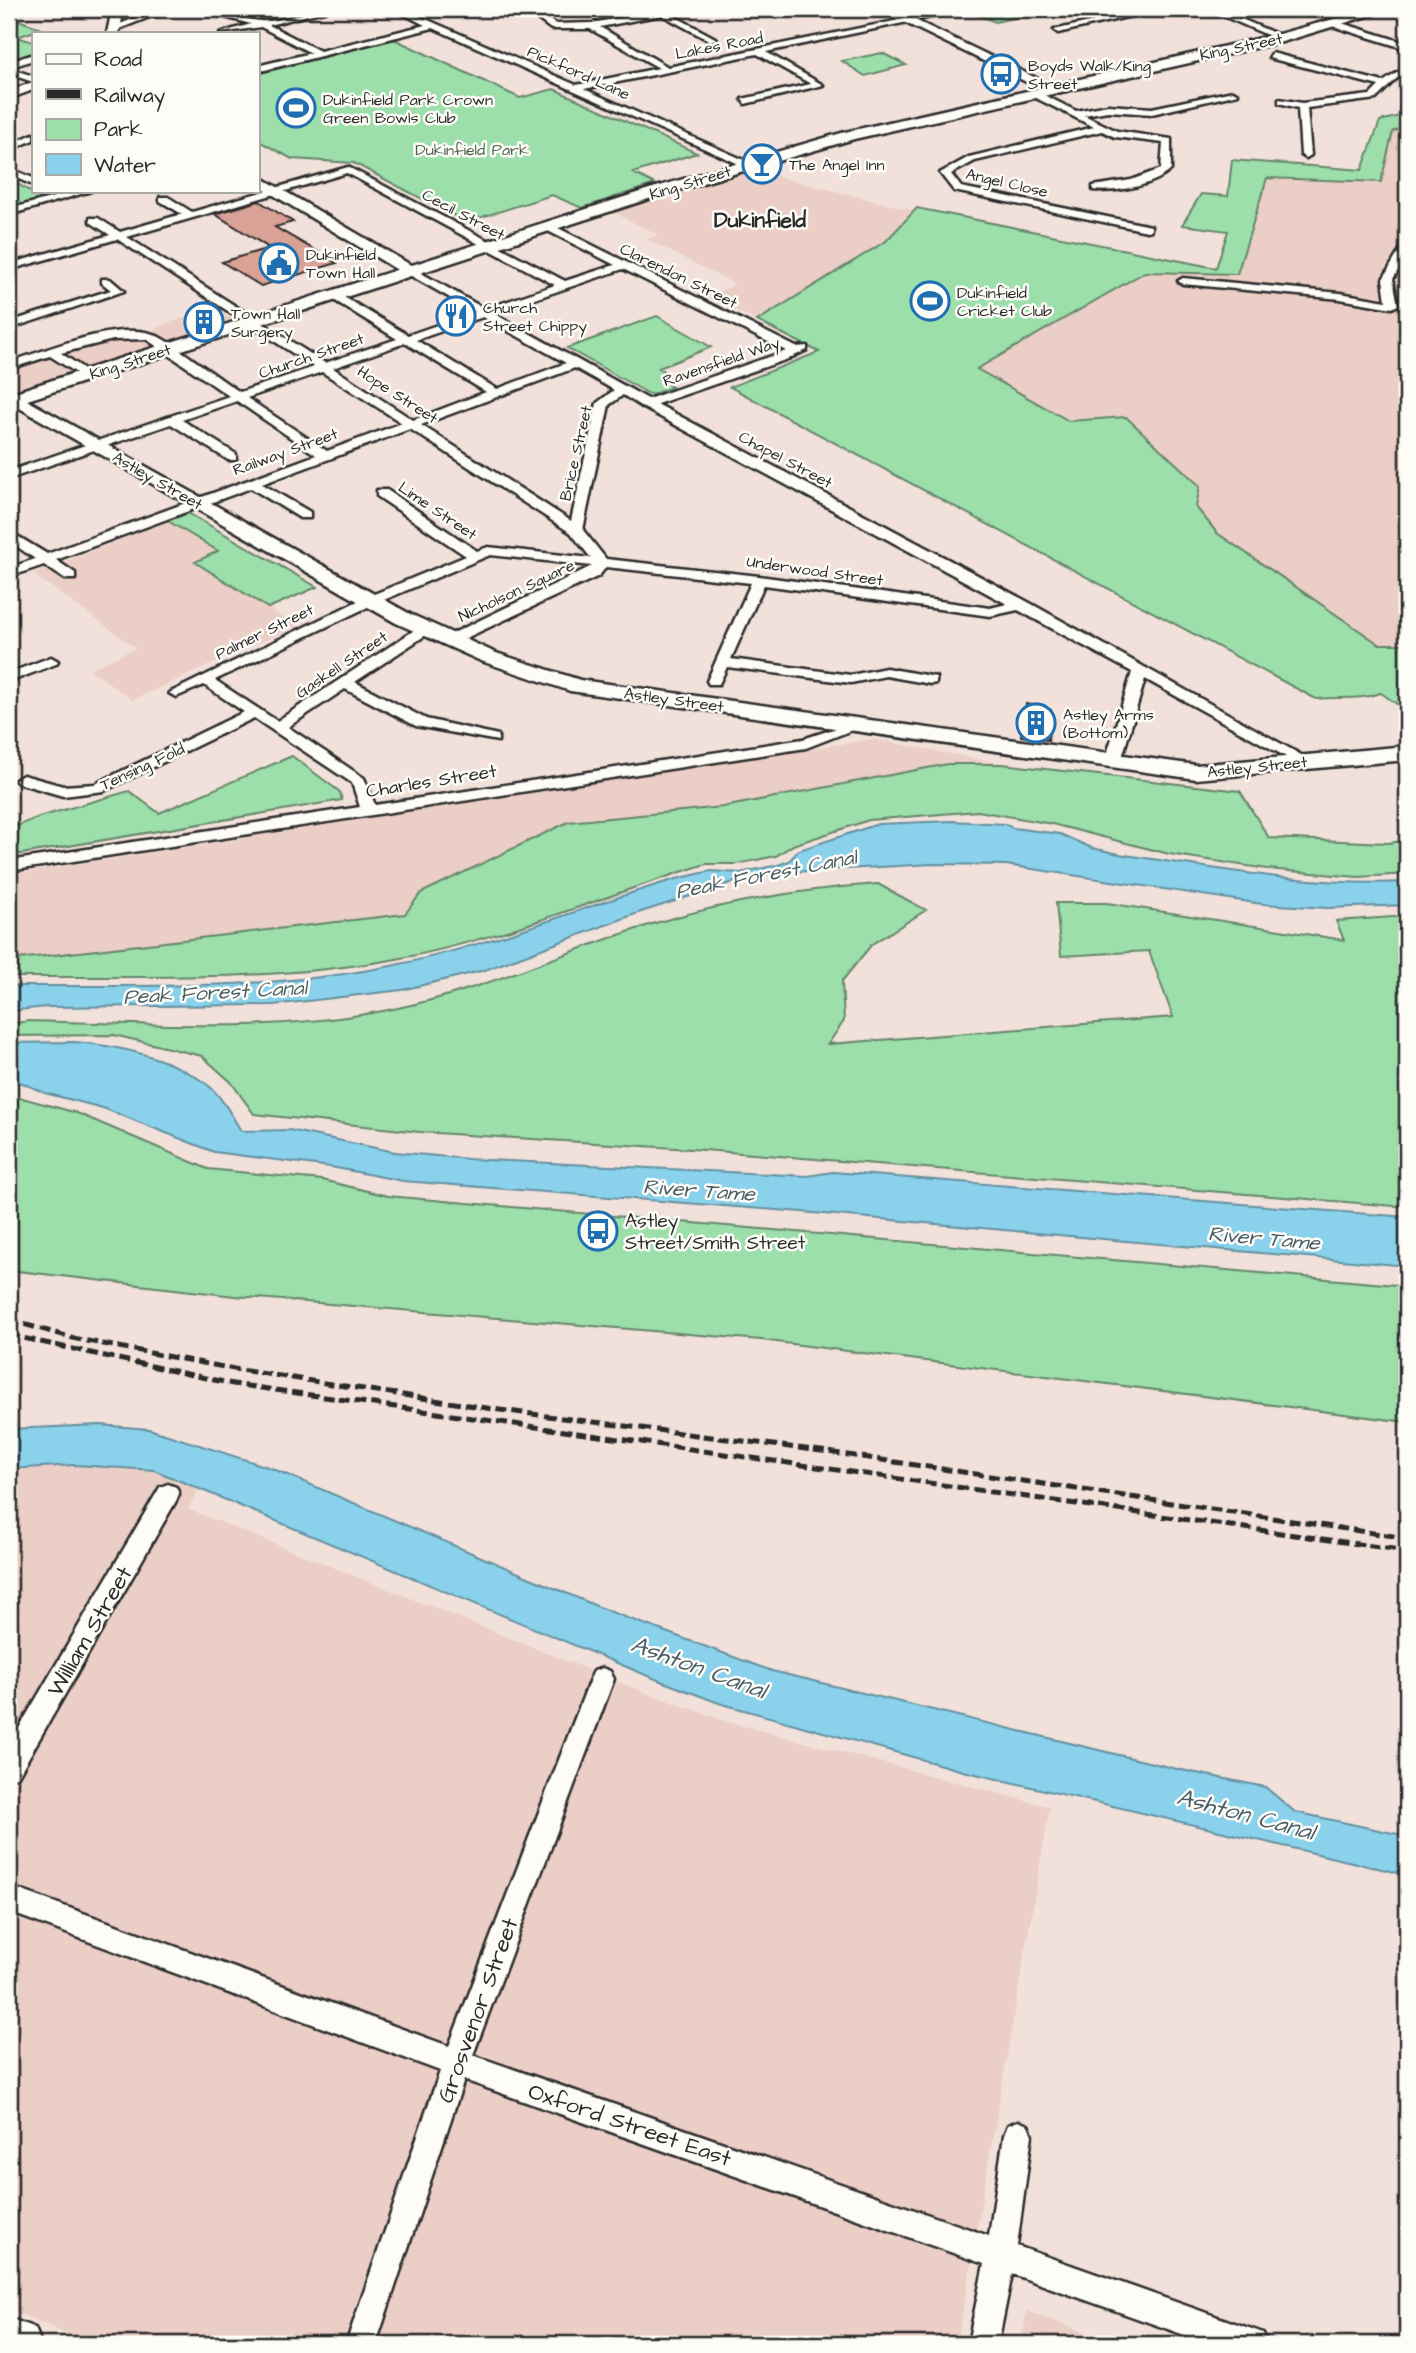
<svg xmlns="http://www.w3.org/2000/svg" width="1416" height="2353" viewBox="0 0 1416 2353" font-family="'Architects Daughter',sans-serif">
<rect width="100%" height="100%" fill="#f2e1da"/>
<filter id="ink" filterUnits="userSpaceOnUse"><feTurbulence type="fractalNoise" baseFrequency=".0143" numOctaves="2"/><feDisplacementMap in="SourceGraphic" scale="14" xChannelSelector="R" yChannelSelector="G"/><feConvolveMatrix kernelMatrix="1 2 1 2 8 2 1 2 1" color-interpolation-filters="sRGB"/></filter>
<g filter="url(#ink)">
<!-- built -->
<path fill="#ebcec6" d="M1407,128V644H1379L1217,533L1126,418L1069,421L976,369L1145,272L1237,274L1267,177L1381,182L1393,131Z
M753,166L779,177L915,211L886,241L757,321L709,297L735,284L646,239L658,235L613,212Z
M215,309L237,322L9,395V369L101,341L140,339L161,325Z
M168,521L219,551L196,563L297,626L132,700L90,669L136,648L33,574Z
M874,739L1002,764H948L723,807L568,822L421,893L405,914L19,959L15,977L9,978V875Z
M74,1465L154,1470L200,1487L188,1509L649,1694L728,1722L1050,1807L957,2344H90L9,2309V1469Z
M1027,2311L1115,2344H1021Z"/>
<!-- green -->
<path fill="#9cdfaa" stroke="#64856a" stroke-width="2" d="M978,9H1058L995,22L969,11Z
M9,16L41,29L17,37L33,42V54L9,62Z
M394,39L520,98L554,89L697,153L633,173L655,184L582,208L552,195L466,222L354,163L292,159L257,140V74Z
M882,53L906,65L865,76L842,61Z
M1407,114V128L1393,131L1381,182L1267,178L1237,274L1145,272L977,369L1069,421L1126,417L1200,486L1196,507L1217,533L1379,644H1407V711L1381,693C1357,701 1339,696 1316,699L730,387L819,352L757,321L886,241L917,208L1216,268L1228,231L1182,225L1201,194L1228,196L1232,160L1362,170L1380,121Z
M9,179L43,199L9,209Z
M657,316L711,347L659,368L673,377L663,381L672,387L651,395L567,348Z
M188,513L317,587L268,608L195,562L218,551L168,521Z
M292,756L340,792L342,800L9,856V829L39,817L129,791L159,813Z
M948,764H1002L1240,791L1269,838L1389,843L1407,840V874L1358,877L1267,869L1169,854L1052,824L978,811L869,820L793,845L776,856L737,864H706C602,896 499,941 391,960C266,982 141,976 15,977L19,959L405,914L421,893L568,822L723,807Z
M878,884L926,910L872,944L842,981L844,1021L828,1044L1173,1017L1149,951L1061,956L1056,903H1107L1344,940L1336,921L1407,916V1207L691,1149L420,1132L254,1114L231,1082L202,1056L114,1035L9,1036V1024L29,1021C151,1024 277,1034 398,1008C488,989 571,948 659,922C730,901 804,889 878,884Z
M22,1098L77,1113L208,1169L322,1180L388,1196L1407,1286V1422L761,1340L235,1296L9,1270V1099Z"/>
<!-- water -->
<path fill="#8ad2ec" stroke="#648f9f" stroke-width="2" d="M951,821L1005,824L1013,828L1060,834L1092,848L1119,854C1215,868 1309,887 1407,882V905L1327,908L1262,904L1006,865L933,864L774,873L743,879L638,913L485,970L402,990L273,1005L47,1007L9,1011L10,986C137,985 266,991 391,966C489,946 581,907 676,879L711,871L740,873L778,865L789,861L799,850L878,824Z
M75,1042C120,1046 167,1056 205,1083C219,1092 233,1117 241,1131L289,1130L395,1152L469,1159L807,1176L833,1172L1407,1217V1266L802,1212L403,1181L331,1167L214,1152L103,1108L45,1093L20,1082L9,1084V1043Z
M100,1425L149,1429L271,1468L606,1610L772,1671L1177,1769L1265,1787L1295,1812L1407,1836V1875L963,1771L719,1703L653,1678L154,1470L74,1465L9,1469V1429Z"/>
<!-- building -->
<path fill="#daa196" stroke="#2b2b2b" stroke-width="2" d="M259,201L293,222L275,227L337,263L261,286L222,262L269,248L215,214Z
M1026,704L1051,710L1048,740L1021,736Z"/>
<g fill="none" stroke-linecap="round" stroke-linejoin="round">
<!-- street casing -->
<g stroke="#2b2b2b" stroke-width="5">
<path id="street" d="M159,9H170L119,29L112,27Z
M194,9C217,8 237,19 260,21C283,23 308,9 332,9L269,25L320,51L425,25L393,9H403L576,85L659,68L590,29H551L524,9H533L556,24L592,23L663,10L717,39L710,41L662,15L600,27L668,67L954,9H969L766,52L823,85L745,104L742,99L811,84L757,54L584,89L751,163L748,168L433,28L257,72V66L311,53L261,27L220,33L251,24Z
M1147,9H1162L1058,33L1054,30Z
M1207,9H1218L1286,38L1279,40Z
M1335,21L1406,43L1407,55L1400,47L1332,26Z
M1272,53L1383,82L1404,68L1407,67V73L1396,79L1376,99L1307,108L1311,155L1306,158L1301,155L1298,108L1279,103V99L1302,103L1370,95L1379,86L1269,58Z
M33,54V60L9,68V62Z
M9,68L33,76V82L9,74Z
M1030,91H1036L1076,111L1108,105L1152,108L1233,91L1238,94L1152,114L1108,111L1084,115L1117,131L1171,139V170C1154,186 1116,193 1093,190V186L1131,180L1161,169L1163,143L1115,137L1102,131L975,161L951,174L961,187L1151,226V230L1147,231L954,191L940,173L969,157L1094,127L1030,95Z
M33,134V140L9,151V145Z
M348,167L565,281L615,265L544,229V225H552L796,347L807,346V350L788,359L657,404L1028,602L1312,761L1309,764H1299L1145,679L1121,761L1118,764H1108L1105,761L1132,672L1018,610L990,616L764,585L731,659L851,675L886,668L936,677V683L931,684L886,676L851,683L727,667L719,684H709L707,681L751,583L606,567L599,576L453,644H443V638L592,566L490,555L372,605L215,680L277,721L419,627H429V633L355,682L426,719L498,735V741L416,726L345,689L288,727L364,778L375,805L803,739L858,721L865,725L806,748L9,871V861L360,807L352,783L254,718L104,791L63,796L18,783L15,780L23,775L63,786L95,784L244,712L204,685L176,697L169,693L362,599L466,556L377,496V490H387L477,551L488,547L591,558L571,533L410,429L262,484L310,512V518H300L251,488L56,560L75,573V579H65L44,565L9,577V568L35,559L9,541V531L47,554L316,455L237,401L182,420L236,454V460H228L171,424L9,479V471L229,396L146,339L113,340L61,353L90,373V377L86,379L50,356L9,369V362C48,350 109,323 150,333C166,337 222,381 240,392L314,367L117,239L9,270V264L110,235L90,222V218H98L120,232L182,214L160,201V197H168L192,212ZM347,173L555,285L485,309L414,269H406V273L475,312L408,335L337,293H329V297L397,339L325,363L127,237ZM623,269L786,351L648,399L493,313ZM483,317L566,363L497,389L416,340ZM405,343L486,392L413,420L333,368ZM575,368L614,390L597,403L571,521L421,425ZM322,372L402,423L327,451L247,398ZM623,395L642,407L1007,604L990,608L759,576L606,559L583,530L609,405Z
M9,168L33,178V185L9,175Z
M76,191H91L9,215V209Z
M1407,244V255L1393,279L1398,305L1392,308L1340,299L1183,284L1178,281L1183,278L1340,293L1386,301L1383,279L1403,245Z
M102,279H110L124,291L9,329V322L111,290L102,283Z
M51,657L58,661L56,664L9,682V673Z
M168,1484L176,1487L179,1494L176,1501L18,1776L9,1780V1745L160,1487Z
M602,1668L610,1671L614,1679L473,2055L989,2236L1004,2135L1008,2125L1018,2121L1028,2125L1032,2135L1017,2246L1252,2329L1263,2333L1267,2344H1210L1012,2274L998,2344H968L984,2264L464,2080L376,2344H346L440,2071L9,1912V1886L449,2046L590,1679L594,1671Z"/>
</g>
<!-- secondary casing -->
<g stroke="#2b2b2b" stroke-width="5">
<path id="secondary" d="M112,9H124L119,33H107Z
M877,9H892L1059,89L1047,92Z
M33,82V90L9,99V91Z
M257,175L416,268L418,271L410,276L404,274L257,185Z
M9,390L410,614L496,653L580,680L1196,765L1407,746V760L1196,779L570,691L481,661L396,623L9,402Z
M9,2318L35,2328L41,2344H9Z"/>
</g>
<!-- primary casing -->
<g stroke="#2b2b2b" stroke-width="5">
<path id="primary" d="M1370,9H1391L1282,42L854,139L658,196L9,406V394L646,190L845,132L1279,34Z"/>
</g>
<!-- street -->
<use href="#street" fill="#fdfcf7" fill-rule="evenodd"/>
<!-- secondary -->
<use href="#secondary" fill="#fdfcf7" fill-rule="evenodd"/>
<!-- primary -->
<use href="#primary" fill="#fdfcf7" fill-rule="evenodd"/>
<!-- rail -->
<path stroke="#2b2b2b" stroke-width="5" stroke-dasharray="11 5" stroke-linecap="butt" d="M9,1320L77,1339L234,1369L500,1410L821,1451L1407,1538
M9,1335L233,1384L1407,1551"/>
</g>
</g>
<!-- icons -->
<defs>
<g id="bus-ring" transform="scale(2.0125)"><circle r="9.5" fill="#fdfcf7" stroke="#1f6fb2" stroke-width="1.5"/><path d="M-5-6H5V4H4V6H2V4H-2V6H-4V4H-5ZM-3.5-4V0h7V-4ZM-3.5 1.2v1.5H-2V1.2ZM2 1.2v1.5H3.5V1.2Z" fill="#1f6fb2"/></g>
<g id="stadium-ring" transform="scale(2.0125)"><circle r="9.5" fill="#fdfcf7" stroke="#1f6fb2" stroke-width="1.5"/><path d="M0-5a6.5 5 0 1 0 0 10a6.5 5 0 1 0 0-10ZM-3.5-1.8h7v3.6h-7Z" fill="#1f6fb2"/></g>
<g id="bar-ring" transform="scale(2.0125)"><circle r="9.5" fill="#fdfcf7" stroke="#1f6fb2" stroke-width="1.5"/><path d="M-6-5H6L.8 .8V4.5H3.5V6h-7V4.5H-.8V.8Z" fill="#1f6fb2"/></g>
<g id="civic-ring" transform="scale(2.0125)"><circle r="9.5" fill="#fdfcf7" stroke="#1f6fb2" stroke-width="1.5"/><path d="M-.6-6.5H3V-4.5H.6V-3L4-1V1h2V6H-6V1h2V-1L-.6-3ZM-1.2 2.5V6h2.4V2.5Z" fill="#1f6fb2"/></g>
<g id="restaurant-ring" transform="scale(2.0125)"><circle r="9.5" fill="#fdfcf7" stroke="#1f6fb2" stroke-width="1.5"/><path d="M-5-6h1v4h1v-4h1v4h1v-4h1v5L-1.5 .5V6h-2V.5L-5-1ZM5-6V6H3V1.5H1.5Q1.5-4 5-6Z" fill="#1f6fb2"/></g>
<g id="building-ring" transform="scale(2.0125)"><circle r="9.5" fill="#fdfcf7" stroke="#1f6fb2" stroke-width="1.5"/><path d="M-4-6H4V6H1V3H-1V6H-4ZM-2.5-4.3h1.7v1.8h-1.7ZM.8-4.3h1.7v1.8H.8ZM-2.5-1h1.7V.8h-1.7ZM.8-1h1.7V.8H.8Z" fill="#1f6fb2"/></g>
</defs>
<g fill-rule="evenodd">
<use href="#bus-ring" x="1001" y="74"/>
<use href="#stadium-ring" x="296" y="108"/>
<use href="#bar-ring" x="762" y="164"/>
<use href="#civic-ring" x="279" y="263"/>
<use href="#stadium-ring" x="930" y="301"/>
<use href="#restaurant-ring" x="456" y="316"/>
<use href="#building-ring" x="204" y="322"/>
<use href="#building-ring" x="1036" y="723"/>
<use href="#bus-ring" x="598" y="1231"/>
</g>
<g text-anchor="middle" stroke-width="5" stroke-linejoin="round" paint-order="stroke">
<!-- far-street labels -->
<g font-size="16" fill="#2b2b2b" stroke="#fdfcf7">
<text transform="translate(719 45) rotate(-11)" y="6">Lakes Road</text>
<text transform="translate(1241 46) rotate(-12)" y="6">King Street</text>
<text transform="translate(579 72) rotate(24)" y="6">Pickford Lane</text>
<text transform="translate(690 182) rotate(-17)" y="6">King Street</text>
<text transform="translate(1007 182) rotate(13)" y="6">Angel Close</text>
<text transform="translate(464 214) rotate(28)" y="6">Cecil Street</text>
<text transform="translate(679 275) rotate(26)" y="6">Clarendon Street</text>
<text transform="translate(311 355) rotate(-19)" y="6">Church Street</text>
<text transform="translate(130 361) rotate(-18)" y="6">King Street</text>
<text transform="translate(721 361) rotate(-19)" y="6">Ravensfield Way</text>
<text transform="translate(398 394) rotate(33)" y="6">Hope Street</text>
<text transform="translate(285 451) rotate(-20)" y="6">Railway Street</text>
<text transform="translate(575 453) rotate(-77)" y="6">Brice Street</text>
<text transform="translate(786 459) rotate(28)" y="6">Chapel Street</text>
<text transform="translate(158 480) rotate(30)" y="6">Astley Street</text>
<text transform="translate(438 510) rotate(34)" y="6">Lime Street</text>
<text transform="translate(815 570) rotate(8)" y="6">Underwood Street</text>
<text transform="translate(516 590) rotate(-25)" y="6">Nicholson Square</text>
<text transform="translate(264 631) rotate(-26)" y="6">Palmer Street</text>
<text transform="translate(341 664) rotate(-34)" y="6">Gaskell Street</text>
<text transform="translate(674 699) rotate(8)" y="6">Astley Street</text>
<text transform="translate(142 766) rotate(-25)" y="6">Tensing Fold</text>
<text transform="translate(1257 766) rotate(-6)" y="6">Astley Street</text>
</g>
<!-- far-poi labels -->
<g font-size="16" fill="#2b2b2b" stroke="#fdfcf7" text-anchor="start">
<text x="1028" y="71">Boyds Walk/King<tspan x="1028" dy="18">Street</tspan></text>
<text x="323" y="105">Dukinfield Park Crown<tspan x="323" dy="18">Green Bowls Club</tspan></text>
<text x="789" y="170">The Angel Inn</text>
<text x="306" y="260">Dukinfield<tspan x="306" dy="18">Town Hall</tspan></text>
<text x="957" y="298">Dukinfield<tspan x="957" dy="18">Cricket Club</tspan></text>
<text x="483" y="313">Church<tspan x="483" dy="18">Street Chippy</tspan></text>
<text x="231" y="319">Town Hall<tspan x="231" dy="18">Surgery</tspan></text>
<text x="1063" y="720">Astley Arms<tspan x="1063" dy="18">(Bottom)</tspan></text>
</g>
<!-- far-park labels -->
<g font-size="16" fill="#4d6151" stroke="#fdfcf7">
<text x="472" y="155">Dukinfield Park</text>
</g>
<!-- street labels -->
<g font-size="19" fill="#2b2b2b" stroke="#fdfcf7">
<text transform="translate(431 780) rotate(-9)" y="7">Charles Street</text>
</g>
<!-- poi labels -->
<g font-size="19" fill="#2b2b2b" stroke="#fdfcf7" text-anchor="start">
<text x="625" y="1227">Astley<tspan x="625" dy="22">Street/Smith Street</tspan></text>
</g>
<!-- far-district labels -->
<g font-size="21" font-weight="bold" fill="#2b2b2b" stroke="#fdfcf7">
<text x="760" y="227">Dukinfield</text>
</g>
<!-- water labels -->
<g font-size="21" font-style="italic" fill="#485d65" stroke="#fdfcf7">
<text transform="translate(766 874) rotate(-11)" y="7">Peak Forest Canal</text>
<text transform="translate(215 992) rotate(-3)" y="7">Peak Forest Canal</text>
<text transform="translate(699 1190) rotate(4)" y="7">River Tame</text>
<text transform="translate(1264 1238) rotate(5)" y="7">River Tame</text>
</g>
<!-- near-street labels -->
<g font-size="23" fill="#2b2b2b" stroke="#fdfcf7">
<text transform="translate(89 1631) rotate(-60)" y="8">William Street</text>
<text transform="translate(477 2010) rotate(-70)" y="8">Grosvenor Street</text>
<text transform="translate(630 2124) rotate(19)" y="8">Oxford Street East</text>
</g>
<!-- near-water labels -->
<g font-size="24" font-style="italic" fill="#485d65" stroke="#fdfcf7">
<text transform="translate(699 1667) rotate(20)" y="8">Ashton Canal</text>
<text transform="translate(1246 1814) rotate(15)" y="8">Ashton Canal</text>
</g>
</g>
<!-- margin -->
<rect width="1416" height="2353" fill="none" stroke="#fdfcf7" stroke-width="35"/>
<rect x="18" y="18" width="1381" height="2318" fill="none" stroke="#2b2b2b" stroke-width="2.5" filter="url(#ink)"/>
<!-- legend -->
<rect x="32" y="32" width="228" height="161" fill="#fdfcf7" stroke="#a9a8a5" stroke-width="2"/>
<rect x="46" y="54" width="35" height="10" fill="#fdfcf7" stroke="#a9a8a5" stroke-width="2"/>
<text x="94" y="66" font-size="21" fill="#2b2b2b">Road</text>
<rect x="46" y="89" width="35" height="10" fill="#2b2b2b" stroke="#a9a8a5" stroke-width="2"/>
<text x="94" y="102" font-size="21" fill="#2b2b2b">Railway</text>
<rect x="46" y="119" width="35" height="21" fill="#9cdfaa" stroke="#a9a8a5" stroke-width="2"/>
<text x="94" y="136" font-size="21" fill="#2b2b2b">Park</text>
<rect x="46" y="154" width="35" height="21" fill="#8ad2ec" stroke="#a9a8a5" stroke-width="2"/>
<text x="94" y="172" font-size="21" fill="#2b2b2b">Water</text>
</svg>
